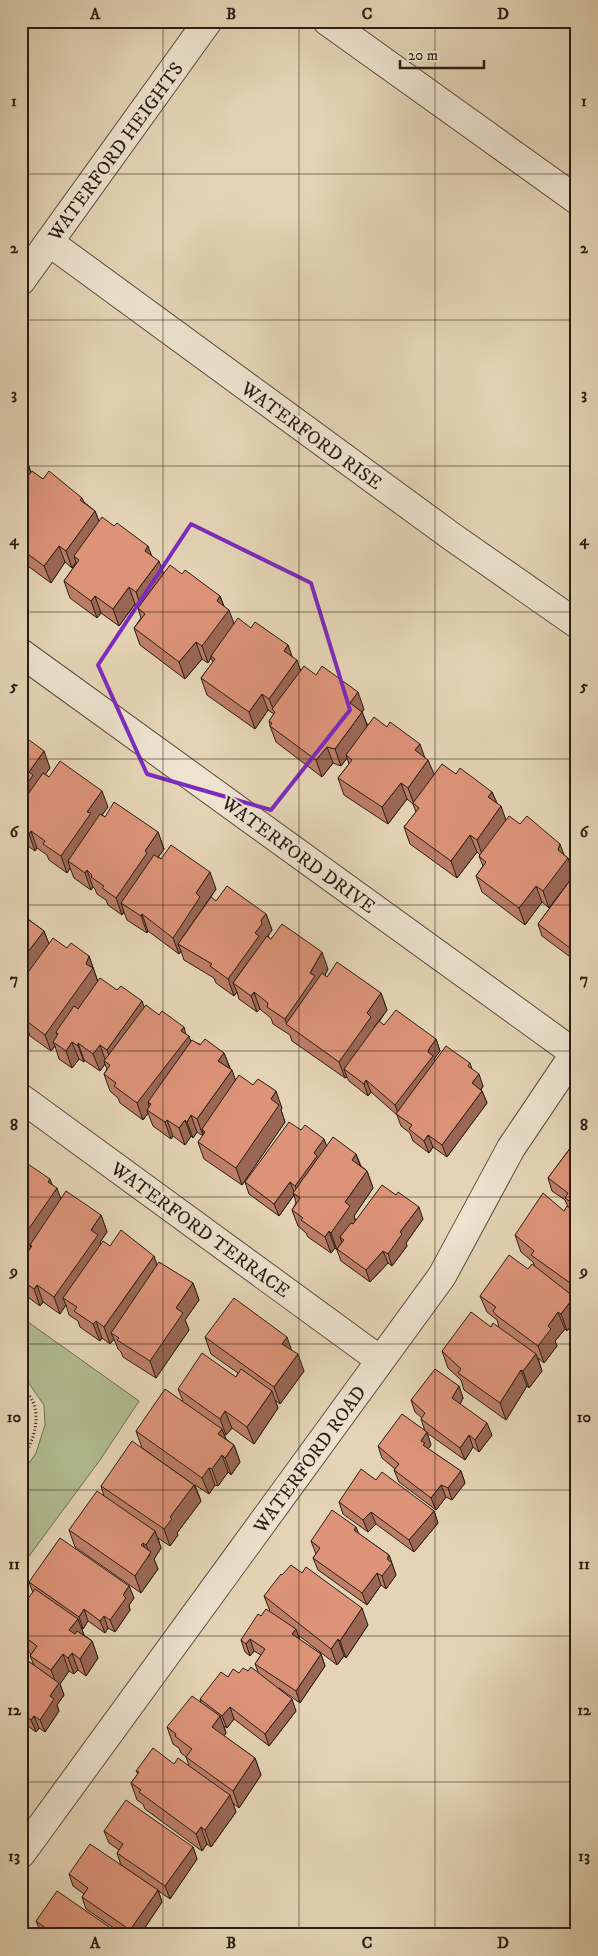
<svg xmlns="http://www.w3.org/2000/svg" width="598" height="1956" viewBox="0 0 598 1956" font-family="'IM FELL DW Pica',serif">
<rect width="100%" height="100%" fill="#e4d4b5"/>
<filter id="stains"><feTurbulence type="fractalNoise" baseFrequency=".004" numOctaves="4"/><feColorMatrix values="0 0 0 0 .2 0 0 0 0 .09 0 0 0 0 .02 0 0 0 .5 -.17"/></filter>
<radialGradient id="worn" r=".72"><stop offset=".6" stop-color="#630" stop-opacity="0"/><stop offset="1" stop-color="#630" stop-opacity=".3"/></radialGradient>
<!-- green -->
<path fill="#b1bd8f" stroke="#6e6d52" d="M21,1317L139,1401L100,1460L21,1567V1475L36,1453L45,1425L44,1405L21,1372Z"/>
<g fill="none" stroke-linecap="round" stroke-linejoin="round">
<!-- minor casing -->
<g stroke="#594b3c" stroke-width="30">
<path id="minor" d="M327,21L577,200
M49,242L451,536L577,624
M21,281L208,21
M21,653L577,1055
M21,1098L380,1360
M21,1854L442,1276L511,1148L577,1050"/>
</g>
<!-- path -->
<path stroke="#2b1d14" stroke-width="3" stroke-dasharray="1 2.5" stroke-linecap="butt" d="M21,1385C25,1390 30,1396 33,1402C41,1421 32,1445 21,1461"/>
<!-- minor -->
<use href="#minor" stroke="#ede3cf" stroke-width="28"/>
</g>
<!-- wall -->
<path fill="#bd7e67" stroke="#2b1d14" d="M21,452L24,461L28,464L31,472L43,479L82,498L84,502L95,511L99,521L152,556L164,574H182L220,596L224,606L234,624L251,628L288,645L292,657L301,671L364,709L362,712L368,726L424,757L434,775L456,774L492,792L497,803L506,820L520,824L568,858L574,875L577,871V962L542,936L538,924L574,875L549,908L542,902L525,925L482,892L476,876L483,866L479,856L480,855L477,852L457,878L410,844L404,827L416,812L413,804L407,799L388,824L344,795L338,778L349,764L347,758L341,766L333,763L322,777L276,742L270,726V725L269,721L274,714L268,710L255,729L207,695L201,678L213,662L211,658L208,663L202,659L185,679L140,645L134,628L141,618L138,608L139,607L135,604L119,626L101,613L97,618L70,598L64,581L76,564V562L72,568L65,562L51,583L21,561Z
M21,734L50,768L45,774L49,777L108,807L102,815L105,817L158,832L164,849L158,857L216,889L207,903L216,901L266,914L272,930L268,936L271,939L328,969L325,975L327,977L381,993L387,1010L375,1028L384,1025L436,1039L440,1051L434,1059L435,1061L470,1063L472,1069L483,1086L481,1090L482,1091L487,1103L447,1157L433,1147L429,1153L413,1141L410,1133L401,1126L397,1115L371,1092L368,1096L349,1081L347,1077L345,1078L292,1041L290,1035L273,1024L271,1018L260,1009L257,1012L239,999L237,992L234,996L216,983L214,978L184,960L181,951L179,954L148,931L147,933L127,920L124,912L122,915L108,905L106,900L97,894L95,889L93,887L91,890L74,878L70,868L67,873L49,860L47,855L37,848L35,851L21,841Z
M21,914L44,931L49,944L67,948L89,956L98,982L117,990L186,1034L191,1041L224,1053L235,1080L282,1108L281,1110L285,1122L242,1185L204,1159L198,1142L203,1136L197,1132L193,1138L191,1136L185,1145L173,1136L171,1139L153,1126L148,1113L143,1120L120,1103L118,1098L110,1091L104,1074L107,1069L105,1064L100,1071L84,1060V1062L79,1059L72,1068L59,1059L55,1046L51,1051L30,1036L27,1028L21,1023Z
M301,1130L324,1139L326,1146L356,1154L361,1166L367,1171L373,1188L354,1216L356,1221L423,1219L406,1243L407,1246L392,1266L388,1263L370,1282L341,1261L337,1250L335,1248L331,1253L308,1237L306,1233L298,1226L292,1210L296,1203L294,1195L279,1216L249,1194L245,1182Z
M577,1139V1301L576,1300L577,1303V1318L567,1331L565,1329L555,1341L557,1346L544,1363L538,1358L542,1371L529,1388L527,1386L506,1420L464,1390L461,1380L448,1368L442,1351L491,1327H499L497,1320L487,1312L480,1296L528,1269L535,1267L533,1262L521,1252L515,1235L564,1211L568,1207L565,1200L552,1191L548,1178Z
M21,1173L52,1185L61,1198L101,1215L107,1232L100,1242L101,1244L110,1246L157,1265L193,1283L199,1300L185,1320L189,1330L156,1378L123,1357L121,1352L118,1349L114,1339L110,1344L102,1338L100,1341L80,1327L78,1321L69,1315L66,1305L60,1314L43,1302L40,1306L21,1292Z
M205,1337L292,1350L304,1371L280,1404L275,1400L278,1408L254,1444L232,1428L226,1435L224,1434L226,1439L234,1445L240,1462L231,1475L228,1472L218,1486L215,1485L209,1494L195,1485L201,1501L177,1533L178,1535L170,1546L158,1538L161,1548L154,1559L158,1569L141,1593L75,1547L69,1530L104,1496L101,1486L190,1482L142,1448L136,1431L183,1401L178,1389L236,1377L238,1373L211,1354Z
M459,1386L463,1398L460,1404L492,1435L479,1452L473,1447L465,1460L427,1433L431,1445L428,1449L461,1471L465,1483L452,1500L446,1497L436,1510L399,1482L394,1470L395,1469L382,1458L378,1446L425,1431L421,1419L422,1418L415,1412L411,1400Z
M376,1480L434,1511L438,1523L414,1552L376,1524L368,1532L343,1514L339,1502Z
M359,1534L389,1555L396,1575L386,1589L381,1585L367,1605L318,1570L313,1558L316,1554L311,1541Z
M29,1582L129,1586L134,1598L129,1605L130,1610L115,1632L108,1628L105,1633L88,1621L83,1629L81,1627L84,1635L92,1641L98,1658L86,1676L78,1670L74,1674L69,1671L60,1684L64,1695L57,1705L59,1711L45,1732L39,1728L36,1732L21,1721V1656L34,1665L30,1656L31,1654L21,1647V1604L23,1605L33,1593Z
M264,1596L368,1625L346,1658L344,1656L337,1665L298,1635L300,1640L321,1654L325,1666L300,1703L279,1688L296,1711L269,1746L234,1719L227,1728L224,1726L226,1733L224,1736L255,1758L261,1775L239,1808L233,1803L236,1812L211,1847L207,1844L202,1851L145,1809L143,1804L137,1800L131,1783L138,1774L136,1771L174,1764L189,1765L186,1757L181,1753L179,1748L173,1744L167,1727L201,1702L200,1699L228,1677L248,1671L259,1674L255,1664L261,1655L254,1651L250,1656L245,1652L241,1640L261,1616L270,1611Z
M104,1831L193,1847L197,1859L170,1899L121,1865L117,1853L119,1850L109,1843Z
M69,1874L158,1890L162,1902L140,1935H124L86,1909L82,1897L84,1894L73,1886Z
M36,1921L121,1935H43L41,1933Z"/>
<!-- shaded-wall -->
<path fill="#9a6754" stroke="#2b1d14" d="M21,452L24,460L21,464Z
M28,464L32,476L21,490V472Z
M95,511L101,527L74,556L76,562L72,568L66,551Z
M59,546L65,562L51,583L44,566Z
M148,546L154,562L145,551Z
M159,561L165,578L142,609L136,592Z
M129,587L135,604L119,626L113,609Z
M95,596L101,613L97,618L91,601Z
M220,596L226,613L229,610L235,626L211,656V658L208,663L202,646L217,601Z
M196,642L202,659L185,679L179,662Z
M288,645L294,662L284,651Z
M297,660L303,677L275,712L274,711L269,699Z
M358,692L364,709L356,720L350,703Z
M262,694L268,710L255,729L249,712Z
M362,712L368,728L346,755L347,758L341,766L335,749Z
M420,744L426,761L415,750Z
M327,747L333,763L322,777L316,760Z
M44,751L50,768L37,786L21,817V792L29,772Z
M428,760L435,776L414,804L408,788Z
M401,783L407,799L388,824L382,807Z
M102,791L108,807L95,825L68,861L70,868L67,873L61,856L87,812Z
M492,792L499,808L488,797Z
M501,806L507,823L483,857L477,840Z
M31,831L37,848L35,851L29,834Z
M158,832L164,849L152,866L121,903L124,912L122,915L116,898L145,851Z
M470,835L477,852L457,878L451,861Z
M560,844L566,860L568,858L574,875L549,908L543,891Z
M87,870L93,887L91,890L85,873Z
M210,872L216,889L178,944L181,951L179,954L173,938L196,893Z
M536,886L542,902L525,925L519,908Z
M142,914L148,931L147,933L141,916Z
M266,914L272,930L233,983L237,992L234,996L228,979L255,933L261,920Z
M44,931L50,947L21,987V961Z
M577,948V958L574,951Z
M322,952L328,969L319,986L287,1025L285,1019Z
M89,956L99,985L58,1034L56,1032L59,1040L53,1042L55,1046L51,1051L45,1035L86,964Z
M254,992L260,1009L257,1012L251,996Z
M381,993L387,1010L374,1027L377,1034L344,1069L347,1077L345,1078L339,1062L367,1013Z
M142,1001L148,1018L113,1067L107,1050Z
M184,1027L187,1038L189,1036L195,1053L151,1104L148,1102L150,1110H147L148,1113L143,1120L137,1103Z
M436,1039L440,1051L434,1059L437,1068L399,1116L395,1105L428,1052L429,1049Z
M72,1042L79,1059L72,1068L66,1051Z
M78,1043L84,1060V1062L78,1046Z
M100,1045L106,1062L104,1061L105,1064L100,1071L93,1054Z
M224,1053L230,1069L218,1061Z
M232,1070L238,1087L205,1132L202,1129L204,1135L203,1136L197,1119Z
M479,1074L483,1086L477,1095L472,1083Z
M366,1080L371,1092L368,1096L364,1084Z
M276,1091L282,1108L281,1110L285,1122L242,1185L236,1168L271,1099Z
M482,1091L487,1103L447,1157L442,1145Z
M191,1115L197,1132L193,1138L187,1122Z
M167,1120L173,1136L171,1139L165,1122Z
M185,1120L191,1136L185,1145L179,1128Z
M428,1135L433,1147L429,1153L424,1141Z
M324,1139L329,1152L300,1198L295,1186L314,1153Z
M356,1154L362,1171L352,1160Z
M367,1171L373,1188L354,1216L356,1223L340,1237L342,1242L337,1250L331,1233L345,1202Z
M50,1179L55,1192L57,1188L63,1205L32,1246L30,1245L32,1250L21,1266V1240Z
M290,1182L295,1194L293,1193L294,1195L279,1216L274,1204Z
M419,1207L423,1219L406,1243L407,1246L392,1266L388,1254L400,1232Z
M101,1215L107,1232L100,1242L104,1252L63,1298L66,1305L60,1314L54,1297L91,1230Z
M329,1231L335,1248L331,1253L325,1237Z
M383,1251L388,1263L370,1282L366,1270Z
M154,1256L160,1273L111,1333L114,1339L110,1344L104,1327Z
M577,1280V1296L573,1285Z
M193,1283L199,1300L185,1320L189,1330L156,1378L150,1361L176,1308Z
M37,1285L43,1302L40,1306L34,1289Z
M574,1297L577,1303V1318L567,1331L561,1314Z
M558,1312L565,1329L555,1341L557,1346L544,1363L538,1346L548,1326Z
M96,1321L102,1338L100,1341L93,1324Z
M287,1337L293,1354L282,1344Z
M298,1354L304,1371L280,1404L274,1387Z
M536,1354L542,1371L529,1388L523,1371Z
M521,1370L527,1386L506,1420L500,1403Z
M459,1386L463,1398L457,1410L452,1398Z
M272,1391L278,1408L254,1444L247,1427Z
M225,1411L232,1428L226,1435L220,1419Z
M487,1423L492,1435L479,1452L475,1440Z
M222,1429L228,1445L218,1434Z
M427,1432L431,1445L427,1450L429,1455L421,1441Z
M469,1435L473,1447L465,1460L460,1448Z
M234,1445L240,1462L231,1475L225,1458Z
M222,1455L228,1472L218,1486L212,1469Z
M209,1468L215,1485L209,1494L202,1478Z
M461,1471L465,1483L452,1500L448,1488Z
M194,1485L201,1501L177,1533L178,1535L170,1546L164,1529L170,1517Z
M441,1485L446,1497L436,1510L431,1498Z
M434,1511L438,1523L414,1552L409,1540Z
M371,1512L376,1524L368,1532L363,1520Z
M356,1527L361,1539L354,1530Z
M155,1531L161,1548L154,1559L158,1569L141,1593L135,1576L141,1545L143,1543L148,1557L150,1555L146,1545Z
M389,1555L396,1575L386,1589L382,1576L387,1559Z
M377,1573L381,1585L367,1605L362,1593Z
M129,1586L134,1598L129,1605L130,1610L115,1632L110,1620L123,1595Z
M362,1608L368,1625L346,1658L340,1641Z
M84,1609L88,1621L83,1629L79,1617Z
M104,1616L108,1628L105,1633L100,1621Z
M78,1619L84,1635L76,1647L69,1630Z
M296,1629L300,1641L292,1634Z
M250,1639L254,1651L250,1656L246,1644Z
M338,1639L344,1656L337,1665L331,1649Z
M92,1641L98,1658L86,1676L80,1659Z
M72,1653L78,1670L74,1674L68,1658Z
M63,1654L69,1671L60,1684L64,1695L57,1705L59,1711L45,1732L40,1720L50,1696L57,1686L51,1670Z
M321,1654L325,1666L300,1703L296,1691Z
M292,1699L296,1711L269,1746L265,1734Z
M230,1707L234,1719L227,1728L222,1716Z
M34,1716L39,1728L36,1732L31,1720Z
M220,1716L226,1733L218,1744L212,1727Z
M21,1746L24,1755L21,1759Z
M255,1758L261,1775L239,1808L233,1791Z
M230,1795L236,1812L211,1847L205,1830Z
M201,1827L207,1844L202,1851L196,1834Z
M193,1847L197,1859L170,1899L165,1886Z
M158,1890L162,1902L140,1935H132L130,1930Z"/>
<!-- building -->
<path fill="#dc9378" stroke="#2b1d14" d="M21,459L28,464L21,472Z
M32,471L43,479L49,471L82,498L80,500L95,511L66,551L59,546L44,566L21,549V485Z
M102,517L114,526L117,523L148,546L145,551L159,561L136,592L129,587L113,609L95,596L91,601L64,581L79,560L74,556Z
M170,565L182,574L185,570L220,596L217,601L229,610L202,646L196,642L179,662L134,628L145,614L138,608Z
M238,618L251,628L255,622L288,645L284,651L297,660L269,699L262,694L249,712L201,678L215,659L211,656Z
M304,666L316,675L322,666L358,692L350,703L362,712L335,749L327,747L316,760L270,726L272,723L269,721L275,712L272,709Z
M374,717L387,727L390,722L420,744L415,750L428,760L408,788L401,783L382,807L338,778L352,760L346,755Z
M21,734L44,751L29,772L33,775L21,792Z
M60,761L102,791L87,812L91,813L61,856L43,844L45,841L31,831L29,834L21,829V804L43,773L49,777Z
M442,764L456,774L460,768L492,792L488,797L501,806L477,840L470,835L451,861L404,827L419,808L413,803Z
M114,802L158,832L145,851L147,853L116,898L102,888L104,886L91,877L92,875L87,870L85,873L68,861L100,814L105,817Z
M509,816L520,824L527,816L560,844L558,850L568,858L543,891L536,886L519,908L476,876L486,862L479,856Z
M171,845L210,872L196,893L200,897L173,938L142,914L141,916L121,903L154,855L161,859Z
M577,871V948L574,951L538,924Z
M227,886L266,914L261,920L262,924L255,933L259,936L228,979L210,966L212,964L178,944L211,897L216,901Z
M21,914L44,931L21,961Z
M282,924L322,952L310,973L315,976L285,1019L267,1007L268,1003L254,992L251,996L233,983L267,936L271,939Z
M53,938L67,948L71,943L89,956L86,964L93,968L45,1035L24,1019L27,1015L21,1012V982Z
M337,962L381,993L367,1013L371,1017L339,1062L286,1024L322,973L327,977Z
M100,978L117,990L121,986L142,1001L107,1050L100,1045L93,1054L78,1043V1046L72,1042L66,1051L53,1042L58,1034L56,1032L74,1006L78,1009Z
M146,1005L159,1015L162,1011L184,1027L181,1031L189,1036L137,1103L114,1086L116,1083L104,1074L110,1065L104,1061Z
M396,1010L436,1039L429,1049L428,1052L433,1056L395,1105L366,1080L364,1084L344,1069L379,1021L384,1025Z
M205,1039L224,1053L218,1061L232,1070L197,1119L191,1115L187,1122L185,1120L179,1128L167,1120L165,1122L147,1110L151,1104L148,1102L192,1040L200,1045Z
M446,1046L470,1063L468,1066L479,1074L472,1083L482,1091L442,1145L428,1135L424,1141L409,1129L412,1125L396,1114Z
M239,1075L253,1085L258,1079L276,1091L271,1099L279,1105L236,1168L198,1142L205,1132L202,1129Z
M289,1122L301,1130L305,1125L324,1139L314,1153L317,1156L295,1186L290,1182L274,1204L245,1182Z
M333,1137L356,1154L352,1160L367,1171L345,1202L350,1206L331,1233L329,1231L325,1237L301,1220L303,1218L292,1210L300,1198L293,1193Z
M577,1139V1207L565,1198L568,1193L548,1178Z
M28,1164L50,1179L48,1182L57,1188L21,1240V1173Z
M382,1185L396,1195L398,1192L419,1207L400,1232L402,1234L388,1254L383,1251L366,1270L337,1249L344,1240L340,1237L351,1223L353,1224Z
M66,1191L101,1215L91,1230L98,1235L54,1297L37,1285L34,1289L21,1280V1262L32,1246L30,1245Z
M543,1193L564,1211L567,1206L577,1213V1280L573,1285L531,1255L534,1251L515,1235Z
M121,1230L154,1256L104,1327L96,1321L93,1324L74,1311L77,1307L63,1298L103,1241L110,1246Z
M509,1255L528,1269L532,1264L574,1297L561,1314L558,1312L548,1326L551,1329L538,1346L496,1315L493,1311L496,1307L480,1296Z
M159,1262L193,1283L176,1308L183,1313L150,1361L117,1340L119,1338L111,1333Z
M234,1298L287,1337L282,1344L298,1354L274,1387L205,1337Z
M471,1312L491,1327L493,1323L536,1354L523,1371L521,1370L500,1403L458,1373L461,1369L442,1351Z
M202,1353L236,1377L241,1369L272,1391L247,1427L225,1411L220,1419L178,1389Z
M435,1369L459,1386L452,1398L487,1423L475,1440L469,1435L460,1448L421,1419L425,1413L411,1400Z
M165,1389L222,1429L218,1434L234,1445L225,1458L222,1455L212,1469L209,1468L202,1478L136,1431Z
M402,1414L427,1432L421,1441L425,1443L423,1445L461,1471L448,1488L441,1485L431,1498L394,1470L399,1464L378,1446Z
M132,1441L194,1485L170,1517L172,1519L164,1529L101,1486Z
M361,1469L376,1480L382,1472L434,1511L409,1540L371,1512L363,1520L339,1502Z
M97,1491L155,1531L146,1545L143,1543L141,1545L151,1552L135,1576L69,1530Z
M332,1510L356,1527L354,1530L389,1555L387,1559L392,1563L382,1576L377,1573L362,1593L313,1558L320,1548L311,1541Z
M60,1538L129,1586L123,1595L126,1598L110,1620L104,1616L100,1621L84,1609L79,1617L29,1582Z
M291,1565L302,1573L306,1567L362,1608L340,1641L338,1639L331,1649L264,1596L281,1574L282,1575Z
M35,1589L78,1619L69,1630L75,1634L77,1631L92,1641L80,1659L72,1653L68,1658L63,1654L51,1670L30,1656L37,1646L21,1634V1604L23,1605Z
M266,1609L296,1629L292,1634L321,1654L296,1691L255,1664L265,1649L250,1639L246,1644L241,1640L258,1614L261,1616Z
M21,1656L59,1683L50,1696L54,1699L40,1720L34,1716L31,1720L21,1712Z
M251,1667L292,1699L265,1734L230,1707L222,1716L200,1699L221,1672L228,1677L233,1669L239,1673L243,1668L248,1671Z
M192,1696L220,1716L212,1727L255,1758L233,1791L186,1757L192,1749L175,1736L176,1734L167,1727Z
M153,1748L174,1764L178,1758L230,1795L205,1830L201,1827L196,1834L139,1792L141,1790L131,1783L139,1772L136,1771Z
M126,1800L193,1847L165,1886L117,1853L123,1844L104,1831Z
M90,1844L158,1890L130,1930L82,1897L88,1888L69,1874Z
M57,1891L121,1935H55L36,1921Z"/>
<!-- marked area -->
<path fill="none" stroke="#7b2cbf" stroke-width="4" stroke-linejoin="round" d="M191,524L311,583L350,710L271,810L147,774L98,665Z"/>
<!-- grid -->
<path fill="none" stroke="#2b1d14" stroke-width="1" stroke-opacity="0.55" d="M163,21V1935M299,21V1935M435,21V1935M21,174H577M21,320H577M21,466H577M21,612H577M21,759H577M21,905H577M21,1051H577M21,1197H577M21,1344H577M21,1490H577M21,1636H577M21,1782H577"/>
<g text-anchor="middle" stroke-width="4" stroke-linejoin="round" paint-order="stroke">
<!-- street labels -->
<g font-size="19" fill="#2b1d14" stroke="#ede3cf">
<text transform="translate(115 151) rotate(-54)" y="7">WATERFORD HEIGHTS</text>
<text transform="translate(312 435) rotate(36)" y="7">WATERFORD RISE</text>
<text transform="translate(299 854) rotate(36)" y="7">WATERFORD DRIVE</text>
<text transform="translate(201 1229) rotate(36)" y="7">WATERFORD TERRACE</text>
<text transform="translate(309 1459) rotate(-54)" y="7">WATERFORD ROAD</text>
</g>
</g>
<!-- margin -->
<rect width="598" height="1956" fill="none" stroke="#e4d4b5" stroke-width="55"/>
<!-- scale -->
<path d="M400 60v8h84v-8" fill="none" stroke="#2b1d14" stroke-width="2.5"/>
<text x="408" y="60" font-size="15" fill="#2b1d14" stroke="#ede3cf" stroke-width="4" paint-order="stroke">20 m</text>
<rect x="28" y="28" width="542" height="1900" fill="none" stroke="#2b1d14" stroke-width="2"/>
<g font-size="16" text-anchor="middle" font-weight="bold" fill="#2b1d14">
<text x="95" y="19">A</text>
<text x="231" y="19">B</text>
<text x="367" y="19">C</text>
<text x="503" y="19">D</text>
<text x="14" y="106">1</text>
<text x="584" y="106">1</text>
<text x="14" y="253">2</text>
<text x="584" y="253">2</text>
<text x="14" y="399">3</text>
<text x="584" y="399">3</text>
<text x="14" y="545">4</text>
<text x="584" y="545">4</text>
<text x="14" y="691">5</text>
<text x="584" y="691">5</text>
<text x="14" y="837">6</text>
<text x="584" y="837">6</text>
<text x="14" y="984">7</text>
<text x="584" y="984">7</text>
<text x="14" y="1130">8</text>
<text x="584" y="1130">8</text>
<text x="14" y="1276">9</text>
<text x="584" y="1276">9</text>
<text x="14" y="1422">10</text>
<text x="584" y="1422">10</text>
<text x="14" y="1569">11</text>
<text x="584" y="1569">11</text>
<text x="14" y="1715">12</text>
<text x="584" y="1715">12</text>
<text x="14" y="1861">13</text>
<text x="584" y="1861">13</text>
<text x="95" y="1948">A</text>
<text x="231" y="1948">B</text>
<text x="367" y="1948">C</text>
<text x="503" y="1948">D</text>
</g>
<rect width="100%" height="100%" filter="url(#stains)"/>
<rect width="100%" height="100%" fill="url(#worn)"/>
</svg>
